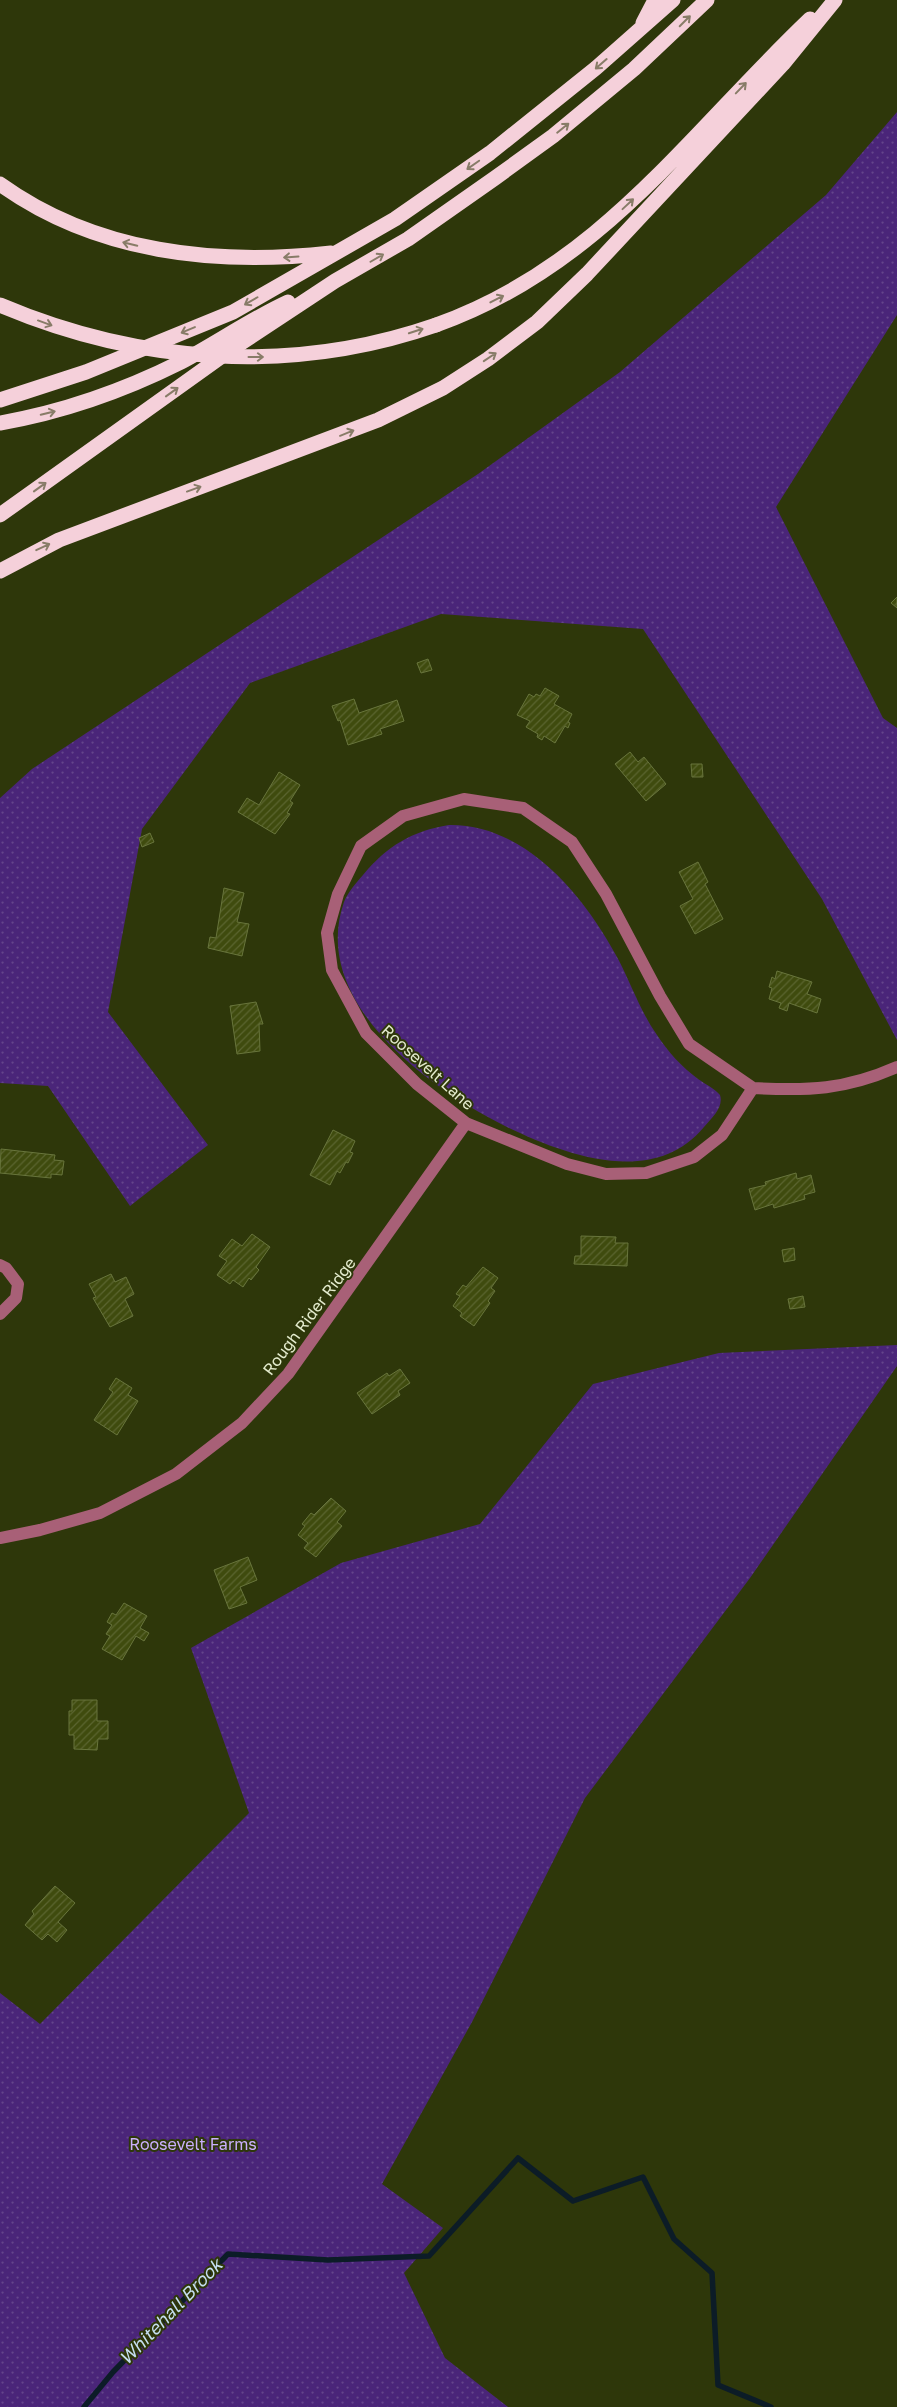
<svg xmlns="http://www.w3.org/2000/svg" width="897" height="2407" viewBox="0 0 897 2407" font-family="'Golos Text',sans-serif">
<defs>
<pattern id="park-dots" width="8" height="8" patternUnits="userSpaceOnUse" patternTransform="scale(1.25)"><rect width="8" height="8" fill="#4a2579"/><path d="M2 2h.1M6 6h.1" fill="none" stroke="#64458b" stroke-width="1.8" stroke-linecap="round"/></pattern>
<pattern id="building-hatch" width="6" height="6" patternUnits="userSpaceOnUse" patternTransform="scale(1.25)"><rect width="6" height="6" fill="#3f4b0e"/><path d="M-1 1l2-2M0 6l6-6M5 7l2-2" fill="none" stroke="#5b6530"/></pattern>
</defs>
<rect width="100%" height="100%" fill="#2e370a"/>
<!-- park -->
<path fill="url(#park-dots)" d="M897,112V315L776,507L883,718L897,728V1040L822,899L643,629L441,614L250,683L142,829L108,1012L208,1145L130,1206L48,1086L0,1083V798L32,769L478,474L620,372L826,195Z
M449,825C526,824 584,896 617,957C631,983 640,1011 657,1035C668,1052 682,1067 698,1079C705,1084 714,1088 720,1095C724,1107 712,1118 704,1127C653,1189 563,1154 505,1126C429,1088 309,1002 344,902C348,892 356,883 363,875C387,846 412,831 449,825Z
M897,1345V1366L750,1578L585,1798L472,2022L382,2184L443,2228L404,2273L445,2358L508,2407H0V1993L40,2024L249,1813L191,1648L341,1563L480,1524L593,1384L719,1353Z"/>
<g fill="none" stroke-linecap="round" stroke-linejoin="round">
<!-- stream -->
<path stroke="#0c1c27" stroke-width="5.5" d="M84,2407L113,2372L228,2254L328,2260L429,2256L518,2158L573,2201L643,2177L674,2239L712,2273L718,2385L771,2407"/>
</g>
<!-- building -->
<path fill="url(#building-hatch)" stroke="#68753c" d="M897,597V608L891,603Z
M428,659L432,670L421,673L417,663Z
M545,688L559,696L554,704L572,714L568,722L570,723L568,728L565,726L555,743L544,736L542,740L537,737L538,734L526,727L530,721L517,715L529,694L534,697L536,694L540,696Z
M354,699L359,713L397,700L404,721L380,729L382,734L348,745L340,720L338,721L332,706Z
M630,752L638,762L644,757L666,784L646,801L615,764Z
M691,764H702L703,777H692Z
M279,772L300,785L290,801L293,803L287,813L290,814L275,834L238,812L247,798L259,805Z
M150,833L154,842L142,847L139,838Z
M698,862L708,882L705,884L723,919L695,934L680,906L693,899L679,872Z
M224,888L244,893L237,922L249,924L242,956L208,948L210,937L216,938Z
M777,971L812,982L807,994L821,999L817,1013L789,1003L787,1011L779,1008L781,1003L769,999L772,988L769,987L772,977L775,979Z
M256,1002L263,1024H259L260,1051L237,1054L230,1006Z
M333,1130L355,1141L350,1152L353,1153L348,1163L346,1162L340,1173L337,1171L330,1185L310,1175Z
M1,1149L55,1155L54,1160L64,1161L62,1175L51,1174V1178L0,1173Z
M796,1173L797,1179L811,1175L815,1192L804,1195L805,1199L774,1208L773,1204L755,1210L749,1189L766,1185L765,1182Z
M252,1234L270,1247L256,1267L259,1270L251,1280L249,1278L243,1287L233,1280L230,1284L217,1275L227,1261L219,1256L232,1239L242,1246Z
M581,1236L616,1237L615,1243H628L627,1266L574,1264L575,1256H581Z
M794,1248L795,1260L784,1262L782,1250Z
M483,1267L498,1278L491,1288L495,1291L488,1301L490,1303L474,1326L460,1316L462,1313L453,1306L460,1296L456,1294L463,1285L466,1287Z
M111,1274L115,1282L126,1277L134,1294L125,1299L133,1316L110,1327L93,1298L96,1297L89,1284Z
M803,1296L805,1307L790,1309L788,1299Z
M400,1369L410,1383L398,1391L400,1395L372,1414L357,1393L387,1373L389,1376Z
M116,1378L132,1388L128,1395L138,1401L117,1435L94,1420L113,1392L109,1389Z
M331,1498L346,1511L337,1522L342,1526L316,1557L304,1548L308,1543L298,1535L305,1526L302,1524L311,1513L314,1515Z
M248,1557L257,1580L240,1587L247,1603L229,1609L214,1570Z
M124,1603L147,1616L140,1628L149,1633L144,1641L136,1636L122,1660L102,1649L110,1636L106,1634L112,1625L107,1622L112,1613L116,1615Z
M72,1700H97V1721H108V1739H98L97,1750L74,1749V1735H69V1711H72Z
M55,1886L75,1903L58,1922L67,1930L57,1942L48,1934L42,1940L25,1925L34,1914L32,1911Z"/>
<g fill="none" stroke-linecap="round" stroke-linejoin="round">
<!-- minor -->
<path stroke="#a86077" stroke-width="12" d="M464,799L523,808L572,842L606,894L660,996L689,1044L753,1088L722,1135L694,1157L646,1173L606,1174L567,1164L466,1123L417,1084L366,1033L332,970L327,933L338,894L361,846L403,816Z
M753,1088C808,1091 845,1090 897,1067
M0,1265L6,1268L18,1284L16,1298L0,1314
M0,1538L40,1530L100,1513L176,1474L242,1423L288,1374L466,1123"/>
<!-- highway -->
<path stroke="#f5d0da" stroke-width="15" d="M643,23L655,0
M0,184C96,253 216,266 331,253
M436,325C600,267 689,134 810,19
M0,400L86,372L233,312L395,219L490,153L596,68L673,0
M0,423C63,412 123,391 181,362C217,343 251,319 288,302
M0,515L232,349L335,281L408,239L495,178L553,136L634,69L707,0
M0,571L59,540L378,420L443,388L488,359L537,322L587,274L783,64L835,0"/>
<!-- highway-bridge -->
<path stroke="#f5d0da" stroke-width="15" d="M0,305C139,364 292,375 436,325"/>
</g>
<!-- one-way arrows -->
<defs><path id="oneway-shaft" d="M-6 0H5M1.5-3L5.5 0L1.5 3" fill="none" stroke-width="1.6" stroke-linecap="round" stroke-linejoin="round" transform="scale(1.25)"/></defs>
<g stroke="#887c68">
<use href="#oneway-shaft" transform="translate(685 21) rotate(-45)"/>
<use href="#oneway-shaft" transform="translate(601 64) rotate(139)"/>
<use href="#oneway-shaft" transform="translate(741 88) rotate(-46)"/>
<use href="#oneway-shaft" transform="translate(563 128) rotate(-39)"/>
<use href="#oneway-shaft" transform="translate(473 165) rotate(145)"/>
<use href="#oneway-shaft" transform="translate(628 204) rotate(-43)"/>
<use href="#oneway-shaft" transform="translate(130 244) rotate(-166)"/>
<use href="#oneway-shaft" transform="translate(291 257) rotate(176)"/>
<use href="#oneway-shaft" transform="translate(377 258) rotate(-30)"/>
<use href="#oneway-shaft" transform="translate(497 299) rotate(-27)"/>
<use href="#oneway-shaft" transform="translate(251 301) rotate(150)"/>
<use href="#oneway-shaft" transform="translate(45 323) rotate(20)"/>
<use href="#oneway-shaft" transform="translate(188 330) rotate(157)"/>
<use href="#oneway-shaft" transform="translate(416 331) rotate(-18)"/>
<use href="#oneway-shaft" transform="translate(256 357)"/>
<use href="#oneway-shaft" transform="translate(490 357) rotate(-34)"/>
<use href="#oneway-shaft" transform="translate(172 392) rotate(-36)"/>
<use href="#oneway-shaft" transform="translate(48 413) rotate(-14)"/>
<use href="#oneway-shaft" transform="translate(347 433) rotate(-22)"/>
<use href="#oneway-shaft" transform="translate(40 487) rotate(-36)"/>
<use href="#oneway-shaft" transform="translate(194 489) rotate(-20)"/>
<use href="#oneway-shaft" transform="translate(43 547) rotate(-25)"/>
</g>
<g text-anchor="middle" stroke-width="4" stroke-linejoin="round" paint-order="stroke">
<!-- street labels -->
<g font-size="16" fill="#e4ecce" stroke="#2e370a">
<text transform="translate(428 1067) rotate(42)" y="6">Roosevelt Lane</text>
<text transform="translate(309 1316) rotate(-53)" y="6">Rough Rider Ridge</text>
</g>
<!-- park labels -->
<g font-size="16" fill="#caaffc" stroke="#2e370a">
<text x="193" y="2150">Roosevelt Farms</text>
</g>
<!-- water labels -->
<g font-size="18" font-style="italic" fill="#c5def0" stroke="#2e370a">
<text transform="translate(171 2312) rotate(-46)" y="6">Whitehall Brook</text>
</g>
</g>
</svg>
